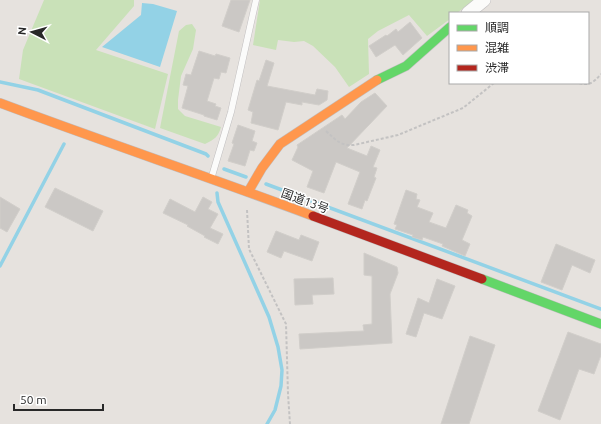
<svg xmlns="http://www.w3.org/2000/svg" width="601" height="424" viewBox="0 0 601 424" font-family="Ubuntu,'Noto Sans JP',sans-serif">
<rect width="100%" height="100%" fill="#e6e2de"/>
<!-- green -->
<path fill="#c9e1b8" d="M44,0H134V6L96,50L168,74L155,129L19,79L23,50Z
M260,0H474L457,13H450V19L427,36L409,15L378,31L368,39L369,74L349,87L335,67L313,46L304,41L294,42L278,40L276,50L253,45Z
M192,24L196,30L193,49L181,76L178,100V109L185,116L221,127C218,137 215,139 205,144L160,128L179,31L186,25Z"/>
<!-- water -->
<path fill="#93d2e6" d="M142,3L153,4L177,11L160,67L102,47L141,15Z"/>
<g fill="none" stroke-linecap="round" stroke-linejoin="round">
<!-- stream -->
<path stroke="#93d2e6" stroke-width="3.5" d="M0,82L38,90L206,154L208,156
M224,169L246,177
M266,184L601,309
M217,193L218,202L269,317L278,347L282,370L281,386L275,410L267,424
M0,266L64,144"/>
</g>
<!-- building -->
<path fill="#cbc8c5" stroke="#d1ceca" d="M231,0H250L239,32L222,26Z
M410,22L422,38L403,55L395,45L376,57L369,46L386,35L387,36L396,29L398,32Z
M199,51L215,56L216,54L230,58L226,73L221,72L219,79L214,78L207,101L216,104L215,106L221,108L217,120L204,116V115L182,108L188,86L183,85L186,74L191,75Z
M266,60L274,63L267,86L315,95L317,89L328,91L327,100L319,105L302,102V105L286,102L278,130L251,123L253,112L248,110L257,80L259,81Z
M375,93L387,106L347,148L367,156L371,146L380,150L373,167L377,168L374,177L376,178L367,201L365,200L362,209L348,204L360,172L336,162L324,193L307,187L313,171L292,160L298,147L297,145L342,115L345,119L361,102Z
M238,125L255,131L252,141L257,143L254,151L250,150L245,166L228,161L234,144L232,143Z
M55,188L103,211L93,231L45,207Z
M406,190L417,194L416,199L420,200L417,207L433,213L429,222L446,228L456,205L468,210L467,213L472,216L462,240L470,244L465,256L442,246L443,244L423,237L422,240L412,237L413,235L395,229L397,225L394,224Z
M0,197L20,209L7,232L0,228Z
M203,197L212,202L208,209L218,214L210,228L223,234L218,244L204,237L205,236L187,226L188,225L163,213L170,199L195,212Z
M276,231L299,240L301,235L319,242L312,261L284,251L281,258L267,252Z
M556,244L595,260L590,273L572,265L562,290L541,282Z
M364,253L397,267L398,273L390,294L392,343L300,349L299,334L364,331L363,325L372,324V276L364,275Z
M333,278L334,294L312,295L313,304L295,305L294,279Z
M437,279L455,286L442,319L424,313L416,337L406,334L418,298L429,303Z
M568,332L601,344V355L594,374L579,369L560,420L538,411Z
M470,336L495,345L469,424H441Z"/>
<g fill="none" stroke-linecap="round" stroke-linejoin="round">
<!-- lane casing -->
<g stroke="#c0bebf" stroke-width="7">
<path id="lane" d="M212,176L231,112L256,0"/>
</g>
<!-- street casing -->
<g stroke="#c0bebf" stroke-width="14">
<path id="street" d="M468,13L484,0"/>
</g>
<!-- fast casing -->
<g stroke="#c0bebf" stroke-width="10">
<path id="fast" d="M377,80L406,66L450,27
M482,279L601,324"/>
</g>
<!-- slow casing -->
<g stroke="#c0bebf" stroke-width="10">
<path id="slow" d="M0,103C104,142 209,177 313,216
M248,192L262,168L280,144L377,80"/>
</g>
<!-- jam casing -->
<g stroke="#c0bebf" stroke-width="10">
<path id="jam" d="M313,216L482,279"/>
</g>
<!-- path -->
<path stroke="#c3c2c2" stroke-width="2" stroke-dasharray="3 2" stroke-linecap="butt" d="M579,83C590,86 594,82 601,74
M326,131C336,140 340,146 354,145L398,135L463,108L494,83
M247,210L249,249L286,324L288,394L290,424"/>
<!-- lane -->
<use href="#lane" stroke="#fbfbfa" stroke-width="6"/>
<!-- street -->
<use href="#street" stroke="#fbfbfa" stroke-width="13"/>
<!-- fast -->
<use href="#fast" stroke="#63d668" stroke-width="9"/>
<!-- slow -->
<use href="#slow" stroke="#ff974d" stroke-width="9"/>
<!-- jam -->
<use href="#jam" stroke="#b3261e" stroke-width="9"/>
</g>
<g text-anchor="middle" stroke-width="3" stroke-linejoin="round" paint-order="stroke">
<!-- street labels -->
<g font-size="12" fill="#282828" stroke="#fff">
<text transform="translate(305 201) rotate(20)" y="4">国道13号</text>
</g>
</g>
<!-- legend -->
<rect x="449" y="12" width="140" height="72" fill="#ffffff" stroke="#a9a9a9"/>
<rect x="457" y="25" width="20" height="6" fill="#63d668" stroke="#a9a9a9"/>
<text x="485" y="32" font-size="12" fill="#282828">順調</text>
<rect x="457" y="45" width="20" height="6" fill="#ff974d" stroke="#a9a9a9"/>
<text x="485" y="52" font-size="12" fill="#282828">混雑</text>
<rect x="457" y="65" width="20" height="6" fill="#b3261e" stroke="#a9a9a9"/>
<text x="485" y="72" font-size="12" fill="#282828">渋滞</text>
<!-- north arrow -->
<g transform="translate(32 32) rotate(276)" stroke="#ffffff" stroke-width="3" paint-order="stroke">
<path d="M0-3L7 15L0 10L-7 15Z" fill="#282828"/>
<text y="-6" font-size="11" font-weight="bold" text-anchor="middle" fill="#282828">N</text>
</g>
<!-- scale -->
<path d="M14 404v6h89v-6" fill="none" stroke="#282828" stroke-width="2"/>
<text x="20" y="404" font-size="12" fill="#282828" stroke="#ffffff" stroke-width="3" paint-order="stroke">50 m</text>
</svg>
